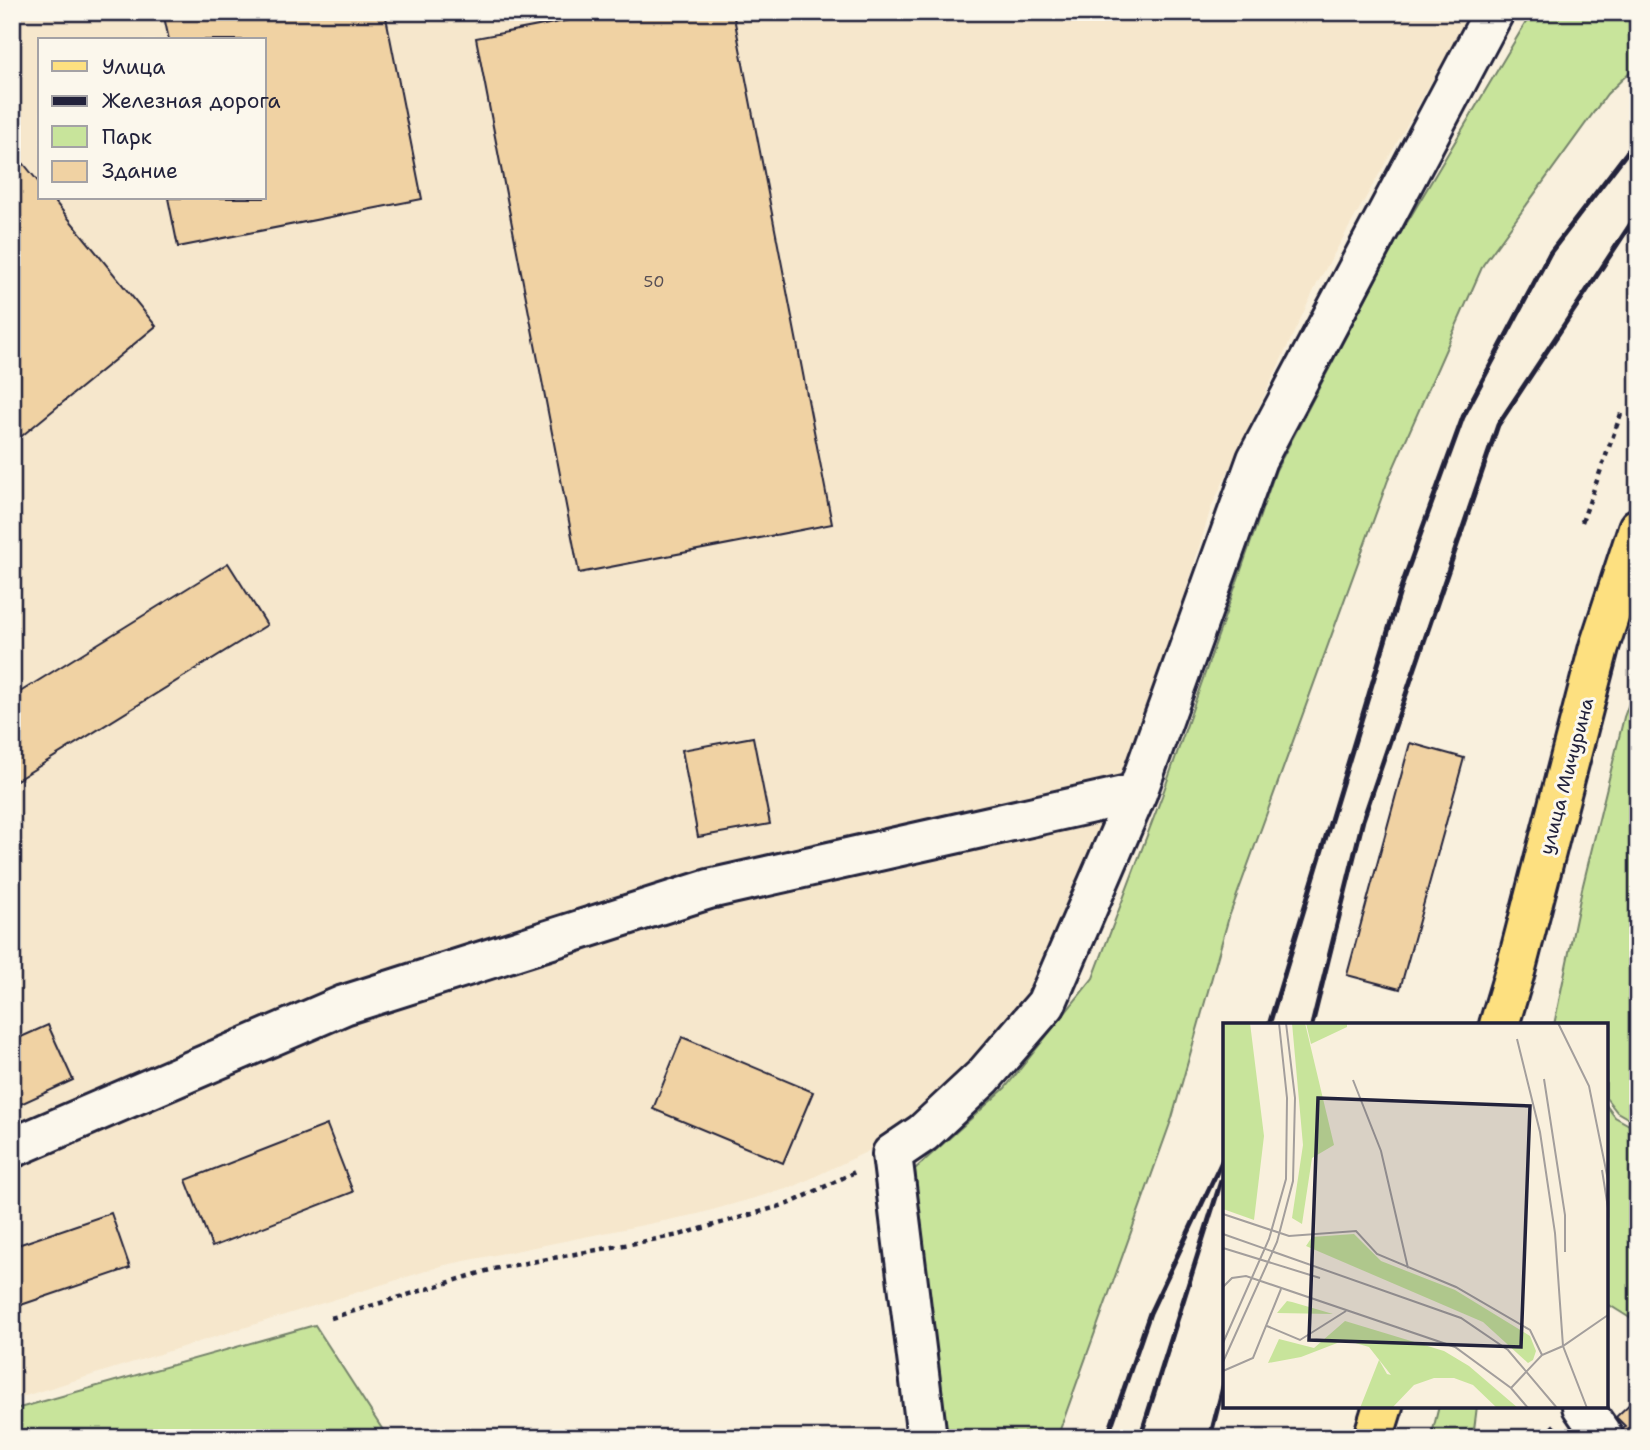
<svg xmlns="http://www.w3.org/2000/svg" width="1650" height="1450" viewBox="0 0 1650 1450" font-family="'Shantell Sans',sans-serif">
<rect width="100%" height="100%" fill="#f9f0dd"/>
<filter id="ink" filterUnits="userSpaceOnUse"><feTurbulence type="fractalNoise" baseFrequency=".0143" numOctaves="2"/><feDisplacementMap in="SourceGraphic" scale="14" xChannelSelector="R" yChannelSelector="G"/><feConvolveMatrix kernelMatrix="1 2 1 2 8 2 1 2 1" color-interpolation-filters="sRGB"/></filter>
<g filter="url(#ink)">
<!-- built -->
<path fill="#f6e7cc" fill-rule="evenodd" d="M12,12H1471L1317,284L1211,508L1131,772L1051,966L967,1071L883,1144L793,1187L698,1214L445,1265L12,1400ZM40,40H264V198H40Z"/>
<!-- green -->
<path fill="#c8e49b" stroke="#75836b" stroke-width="2" d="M1532,12H1638V64L1607,94L1483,265L1388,480L1229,917L1172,1118L1057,1438H944L934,1381L915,1169L1005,1088L1093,978L1162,796L1276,470L1396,241Z
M1638,679V1124L1617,1112L1606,1098V1025H1554L1582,889L1624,717Z
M1606,1105L1615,1117L1638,1130V1323L1606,1303Z
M315,1325L388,1438H12V1410Z
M1439,1406H1477L1473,1438H1431Z"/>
<!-- building -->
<path fill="#f0d2a3" stroke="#22223b" stroke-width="2" d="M163,12H385L422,199L178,247L168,198H264V40H169Z
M611,12H733L832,524L579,573L476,38Z
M24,164L40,184V198H52L156,326L12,444V173Z
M228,563L267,625L12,783V697Z
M753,737L770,824L698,837L682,750Z
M1410,743L1464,758L1400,989L1347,975Z
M48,1025L73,1080L12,1108V1041Z
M682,1037L813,1092L783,1163L653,1109Z
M327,1125L353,1192L212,1247L186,1180Z
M111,1213L130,1268L12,1308V1247Z
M1638,1396V1438H1613L1625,1426L1616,1417Z
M1553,1425L1565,1438H1540Z"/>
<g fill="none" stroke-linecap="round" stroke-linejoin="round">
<!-- minor casing -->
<g stroke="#22223b" stroke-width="44">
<path id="minor" d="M12,1148L344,1005L709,889L1137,793
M1582,1406L1604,1438
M927,1438L892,1154L923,1133L983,1077L1046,1004L1137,793L1257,459L1494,12"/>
</g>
<!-- major casing -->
<g stroke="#22223b" stroke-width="44">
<path id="major" d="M1499,1025L1516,968L1599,647L1638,528
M1373,1438L1383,1406"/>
</g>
<!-- path -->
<path stroke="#22223b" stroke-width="4.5" stroke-dasharray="5 5" stroke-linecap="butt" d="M1582,522L1622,411
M331,1318L493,1269L679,1235L791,1203L857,1171"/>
<!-- minor -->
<use href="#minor" stroke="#fbf7ec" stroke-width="38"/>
<!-- major -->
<use href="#major" stroke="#fde080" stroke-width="38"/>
<!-- rail -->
<path stroke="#22223b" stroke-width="5" d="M1269,1025L1402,585L1463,417L1550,253L1638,138
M1312,1025L1363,820L1498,425L1638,213
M1107,1438L1150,1313L1225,1155
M1140,1438L1221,1181
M1210,1438L1225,1379"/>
</g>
</g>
<g text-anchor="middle" stroke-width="6" stroke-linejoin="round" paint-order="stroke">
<!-- number labels -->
<g font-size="16" fill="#564e55">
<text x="654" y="287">50</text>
</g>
<!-- street labels -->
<g font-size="19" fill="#22223b" stroke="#fbf7ec">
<text transform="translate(1566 776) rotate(-75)" y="7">улица Мичурина</text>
</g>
</g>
<!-- overview -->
<g transform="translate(1223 1023)">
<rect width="385" height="385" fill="#f9f0dd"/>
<path d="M0,0H27L41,113L31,197L0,186ZM69,0H82L111,122L89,135L79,201L69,195L80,122ZM83,0H124V4L88,21ZM131,211L158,238L232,267L307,313L313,328L310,337L305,340L260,299L83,223L89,214ZM64,278L69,279L110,291L54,290ZM122,298L221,328L246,343L295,385H274L250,362L231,355H211L191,362L169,385H137L156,337L164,351L168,352L146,324L122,317L78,334L45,340L56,316L91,325Z" fill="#c8e49b"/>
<path fill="none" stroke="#a39e9c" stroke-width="2" d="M335,0L366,63L385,157M294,16L317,109L332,210L340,323L364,385M321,56L342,192V229M130,57L158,128L185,245M379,147L385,185M0,191L66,213L133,208L154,231L233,264L307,307L319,332M0,211L238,295L285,327L334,385M0,225L97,255M0,264L9,255L23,253L232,324L288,365L305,385M44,303L77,317L123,288M0,320L46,216L63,156L64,75L56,0M0,339L54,219L70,158L72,75L63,0M0,348L30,335L58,266M288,365L319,332L340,323L385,292"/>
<path fill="#22223b" fill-opacity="0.15" stroke="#22223b" stroke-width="3.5" d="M95,75L307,83L298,324L86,317Z"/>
<rect width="385" height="385" fill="none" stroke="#22223b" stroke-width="3.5"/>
</g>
<!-- margin -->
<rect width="1650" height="1450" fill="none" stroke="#fbf7ec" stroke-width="42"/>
<rect x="21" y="21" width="1608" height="1408" fill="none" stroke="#22223b" stroke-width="2.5" filter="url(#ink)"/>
<!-- legend -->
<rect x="38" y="38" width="228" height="161" fill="#fbf7ec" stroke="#a4a2a5" stroke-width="2"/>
<rect x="52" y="61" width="35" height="10" fill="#fde080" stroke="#a4a2a5" stroke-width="2"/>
<text x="102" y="74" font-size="21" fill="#22223b">Улица</text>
<rect x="52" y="96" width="35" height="10" fill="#22223b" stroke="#a4a2a5" stroke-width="2"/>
<text x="102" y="108" font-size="21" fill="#22223b">Железная дорога</text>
<rect x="52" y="126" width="35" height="21" fill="#c8e49b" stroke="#a4a2a5" stroke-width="2"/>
<text x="102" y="144" font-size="21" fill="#22223b">Парк</text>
<rect x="52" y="161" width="35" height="21" fill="#f0d2a3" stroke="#a4a2a5" stroke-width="2"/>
<text x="102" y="178" font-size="21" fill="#22223b">Здание</text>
</svg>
